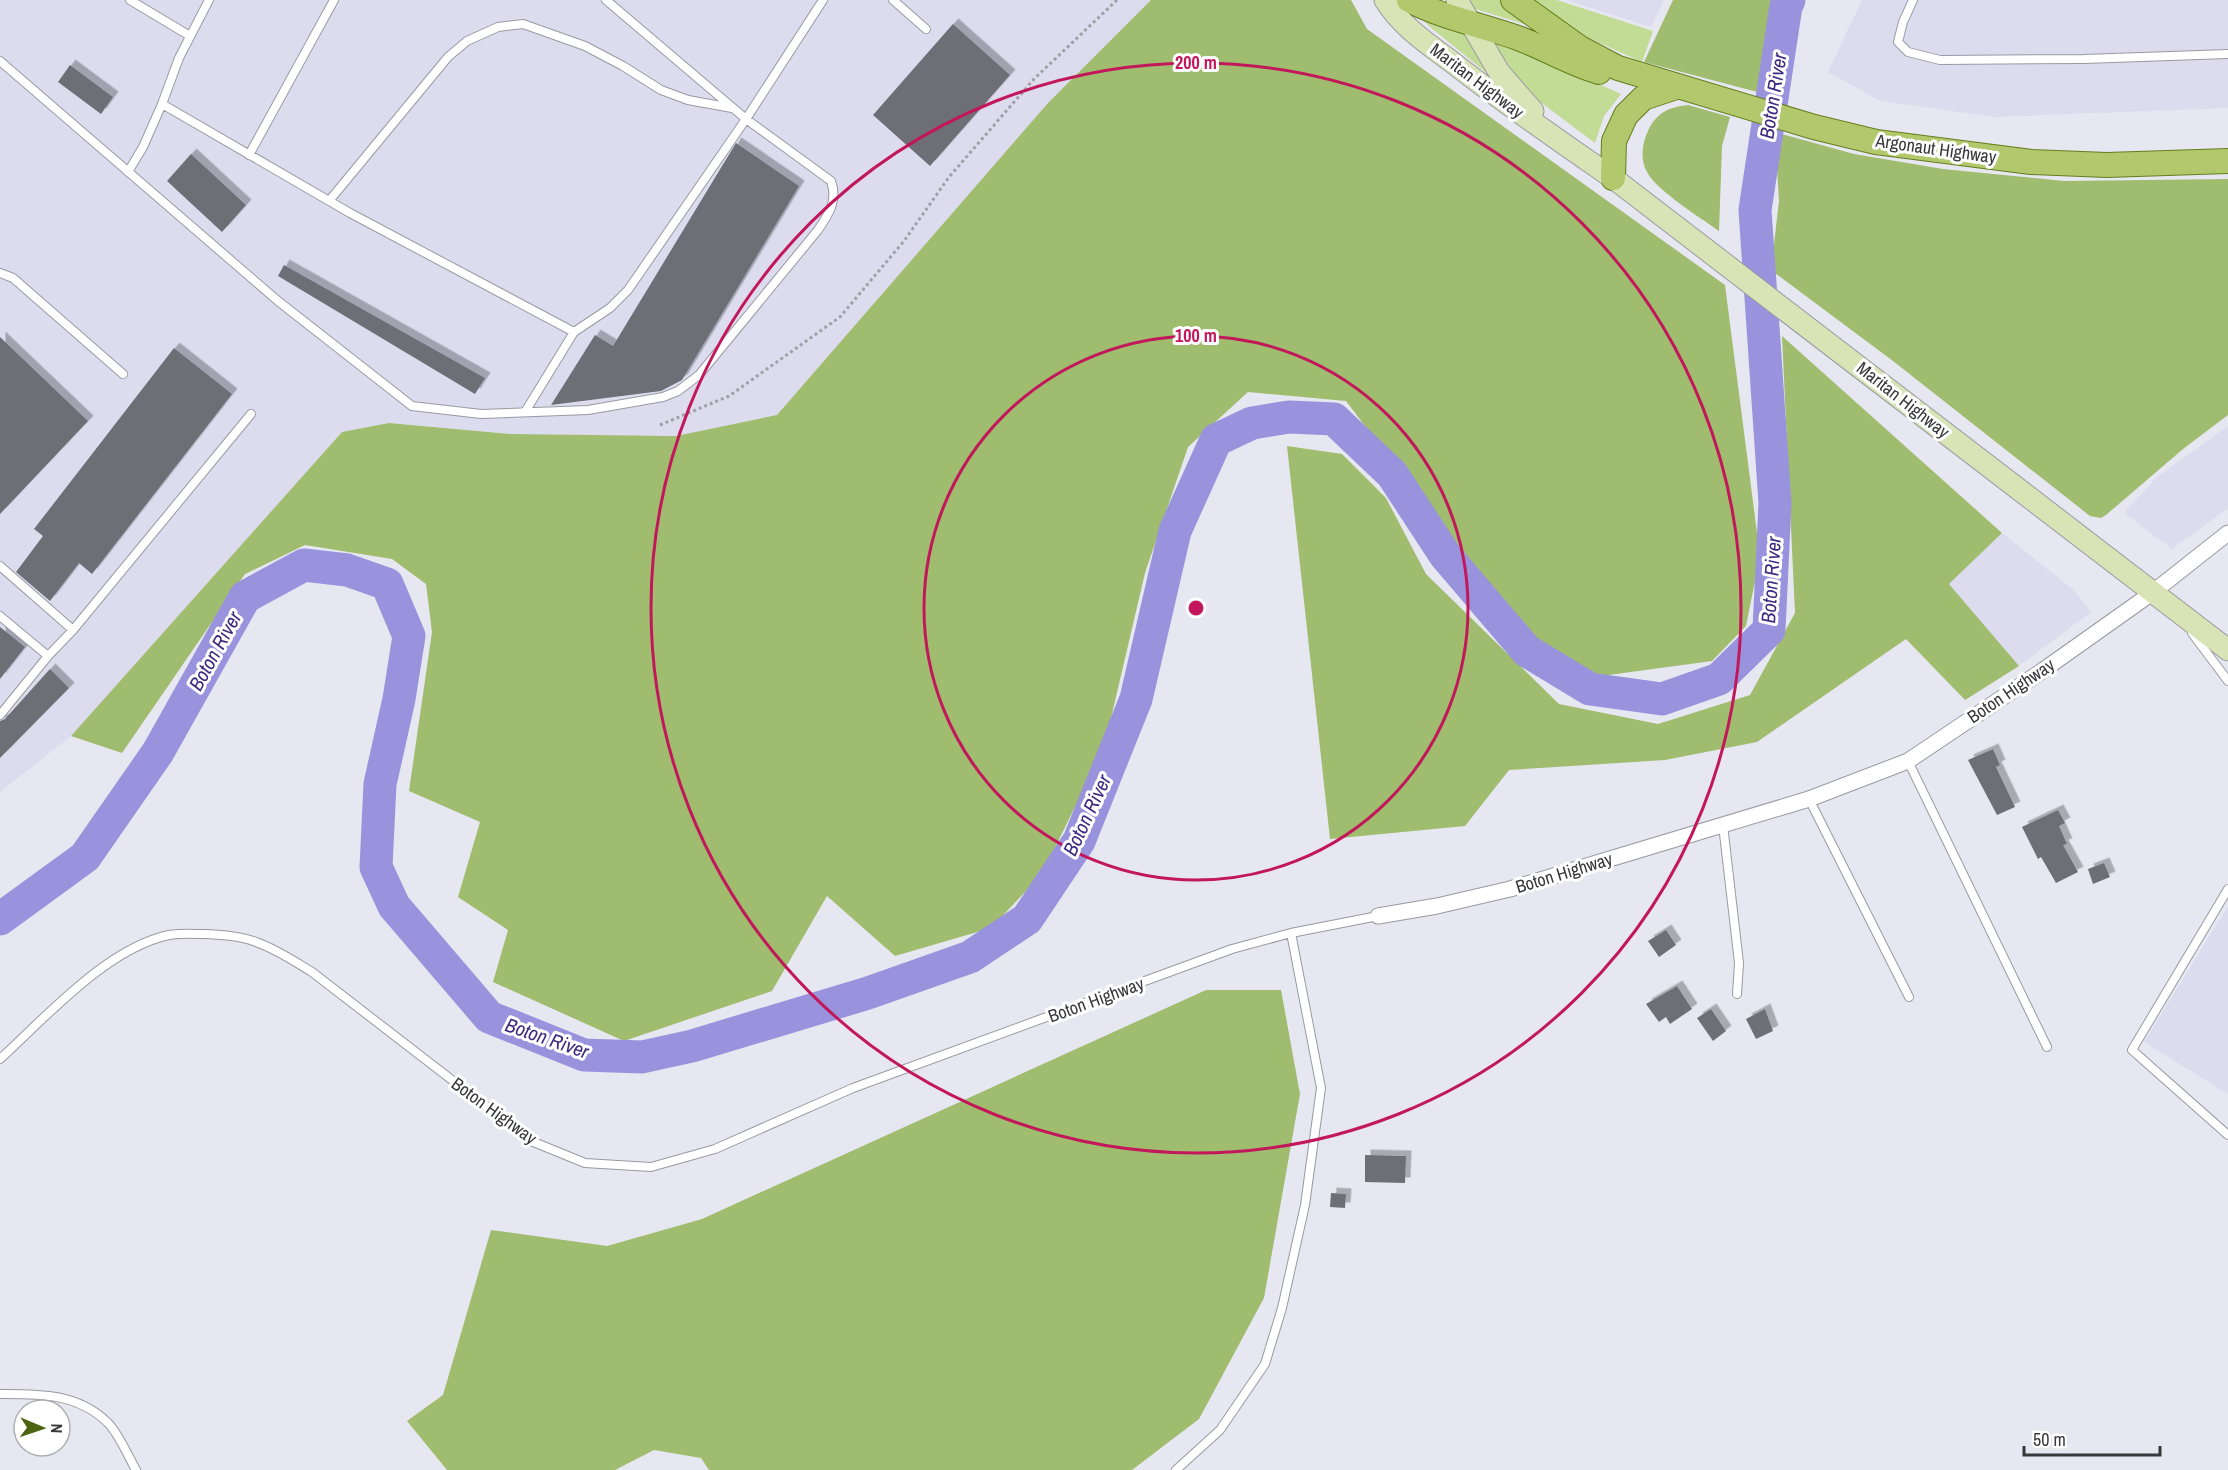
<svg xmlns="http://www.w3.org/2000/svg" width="2228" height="1470" viewBox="0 0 2228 1470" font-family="'Archivo Narrow',sans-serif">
<defs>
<filter id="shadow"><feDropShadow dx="5.5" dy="-5.5" stdDeviation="0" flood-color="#0004"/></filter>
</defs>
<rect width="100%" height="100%" fill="#e7e7f1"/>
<!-- built -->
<path fill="#dddcee" d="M0,0H1151L1048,103L777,415L676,436L511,434L389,423L342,432L71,736L0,792Z
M1566,0H1664L1651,27Z
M1862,0H2228V108L1993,117L1880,101L1828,72Z
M2228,426V508L2172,549L2124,513L2157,477Z
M2002,533L2074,590L2091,612L2019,666L1949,584Z
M2228,906V1094L2144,1042Z"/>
<!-- green -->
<path fill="#c2dc95" d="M1468,0H1501L1551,40L1524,24L1472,8Z
M1531,0H1557L1653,31L1642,62L1584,36Z
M1405,3L1467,29L1509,91L1430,27Z
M1490,35L1621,94L1604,116L1595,143L1539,101L1513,75Z"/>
<!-- forest -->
<path fill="#a0bc6e" d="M1151,0H1351L1367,29L1725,285L1760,556L1746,626L1712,661L1594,677L1534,640L1457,547L1346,401L1248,392L1188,447L1145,573L1104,748L1042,874L991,928L895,956L827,896L772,991L624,1041L493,982L508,930L458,897L480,822L409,791L432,632L426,584L392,559L305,545L245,574L122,753L71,736L342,432L389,423L511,434L676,436L777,415L1048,103Z
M1673,0H1777L1761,93L1644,62Z
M1688,105L1730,117L1722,146L1719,231C1701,218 1657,191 1647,172C1640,160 1642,143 1648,131C1656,113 1669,107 1688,105Z
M1771,131L1854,154L1943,169L2064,181L2228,179V415L2183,449L2106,515L2101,518L2090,516L1893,361L1771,270L1779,201L1777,168Z
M1782,336L2002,533L1949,584L2019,666L1965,700L1906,639L1757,742L1665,760L1509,770L1465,826L1330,839L1287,446L1342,454L1386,498L1426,574L1559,704L1658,724L1750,695L1795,613Z
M1206,990H1281L1300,1094L1264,1298L1199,1419L1132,1470H709L701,1458L654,1450L615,1470H447L407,1421L443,1395L491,1230L607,1246L702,1219Z"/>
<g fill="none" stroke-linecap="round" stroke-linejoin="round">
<!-- river -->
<path stroke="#9993dd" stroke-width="33" d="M0,919L85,857L158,752L245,597L304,565L347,570L387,584L409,636L399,699L380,784L376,867L394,906L489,1017L584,1055L642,1057L692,1046L868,993L970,957L1027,919L1079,841L1136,699L1175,531L1216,440L1252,423L1289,417L1334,419L1392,474L1445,555L1527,651L1590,689L1662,699L1719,679L1769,630L1775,503L1755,210L1786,6L1789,0"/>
</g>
<!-- building -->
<path fill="#6e6e77" filter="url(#shadow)" d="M953,24L1010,75L930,166L873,115Z
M70,65L113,97L101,114L58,82Z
M736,143L799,186L682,380L661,391L551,405L595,335L613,346Z
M191,154L246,205L222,232L167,181Z
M284,265L485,378L475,394L278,276Z
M0,337L88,421L0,514Z
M174,348L232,394L92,574L79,563L50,601L16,572L43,536L34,529Z
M0,627L25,647L0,679Z
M50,669L69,688L0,758V721L5,719Z
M1993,749L2000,765L1996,767L2015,807L1997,815L1968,760Z
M2058,810L2065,823L2059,826L2067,844L2063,845L2078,872L2056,883L2041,857L2038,859L2022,827Z
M2104,863L2110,877L2093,884L2088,869Z
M1666,930L1676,945L1659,957L1648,941Z
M1677,986L1692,1009L1670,1024L1666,1017L1659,1022L1646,1004Z
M1711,1009L1726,1031L1713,1041L1697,1018Z
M1765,1009L1773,1031L1756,1039L1746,1019Z
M1365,1155L1406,1156L1405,1183L1365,1182Z
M1331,1193L1346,1194L1345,1208L1330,1207Z"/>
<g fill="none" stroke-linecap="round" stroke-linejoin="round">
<!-- lane casing -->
<g stroke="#9a99a3" stroke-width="10">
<path id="lane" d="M130,0L190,36
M893,0L926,29
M1913,0L1903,22L1898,42L1908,52L1940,60L2084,59L2228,54
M0,61L278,301L412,406L481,414L588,410L663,397L678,391L699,375L818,230C829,214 838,200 831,181L746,119L606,0
M162,104L350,213L574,332
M249,155L334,0
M128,172L143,147L162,104L179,58L209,0
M329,201L448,57L467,41L498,27L523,24L585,46L623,66L661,90L688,100L732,108
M0,273L13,278L123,374
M525,412L574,332L610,308L628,290L746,119L823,0
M0,566L73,630
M0,616L48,656
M2192,633L2228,681
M0,715L48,656L73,630L251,414
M1908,761L2047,1047
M1809,799L1909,997
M1723,825L1739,963L1737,994
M2228,889L2132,1050L2228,1135
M0,1059C46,1017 107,948 169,935C181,933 194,934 206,934C223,935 240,936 256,942C276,949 294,961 312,972L531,1141L585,1163L651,1167L715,1149L853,1088L1232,949L1291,933L1378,916
M0,1394C39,1394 77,1393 107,1422C118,1432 128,1456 136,1470
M1176,1470L1220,1430L1265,1364L1282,1308L1305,1205L1321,1088L1291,933"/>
</g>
<!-- street casing -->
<g stroke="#9a99a3" stroke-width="17">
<path id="street" d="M1378,916L1437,906L1510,889L1809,799L1908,761L2042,671L2152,593L2228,533"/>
</g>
<!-- secondary casing -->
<g stroke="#9a99a3" stroke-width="23">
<path id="secondary" d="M1385,0C1401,26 1428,44 1452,62C1504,103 1558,140 1613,178L2228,650
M1457,0L1499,72L1533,111"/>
</g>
<!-- primary casing -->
<g stroke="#657e1c" stroke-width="26">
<path id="primary" d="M1409,0C1443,18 1482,25 1518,38C1545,48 1571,64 1599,72
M1513,0L1580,48L1618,68L1814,127L1876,142L2031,162L2107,165L2228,161
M1613,178L1614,141L1626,115L1643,98L1676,87"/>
</g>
<!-- path -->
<path stroke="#a0a0a7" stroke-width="3" stroke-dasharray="3 3" stroke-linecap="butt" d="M660,425L729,396L840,317L904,241L949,177L1034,79L1117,0"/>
<!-- lane -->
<use href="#lane" stroke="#fff" stroke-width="8"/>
<!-- street -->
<use href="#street" stroke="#fff" stroke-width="15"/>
<!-- secondary -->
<use href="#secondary" stroke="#d8e4b6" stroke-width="21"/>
<!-- primary -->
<use href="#primary" stroke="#b1c86c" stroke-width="24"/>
</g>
<!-- distance rings -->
<g fill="none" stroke="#c2185b" stroke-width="3">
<circle cx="1196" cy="608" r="272"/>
<circle cx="1196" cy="608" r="545"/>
</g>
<g text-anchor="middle" stroke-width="6" stroke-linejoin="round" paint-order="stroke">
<!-- street labels -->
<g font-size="18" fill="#38383c" stroke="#fff">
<text transform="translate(1477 81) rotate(37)" y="6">Maritan Highway</text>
<text transform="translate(1936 149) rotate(8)" y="6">Argonaut Highway</text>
<text transform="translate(1903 400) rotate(38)" y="6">Maritan Highway</text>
<text transform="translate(2011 691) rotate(-34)" y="6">Boton Highway</text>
<text transform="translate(1564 873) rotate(-17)" y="6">Boton Highway</text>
<text transform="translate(1096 1000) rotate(-20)" y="6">Boton Highway</text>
<text transform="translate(494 1111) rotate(36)" y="6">Boton Highway</text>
</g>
<!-- water labels -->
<g font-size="20" font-style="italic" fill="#3c2a80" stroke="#fff">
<text transform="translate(1773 96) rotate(-81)" y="7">Boton River</text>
<text transform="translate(1771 580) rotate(-86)" y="7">Boton River</text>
<text transform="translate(215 651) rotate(-61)" y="7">Boton River</text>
<text transform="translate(1087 815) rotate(-65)" y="7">Boton River</text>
<text transform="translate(547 1038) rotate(19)" y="7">Boton River</text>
</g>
</g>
<circle cx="1196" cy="608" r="9" fill="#c2185b" stroke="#fff" stroke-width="3"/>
<g font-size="18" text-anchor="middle" font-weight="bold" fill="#c2185b" stroke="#fff" stroke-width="6" stroke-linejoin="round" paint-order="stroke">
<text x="1196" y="69">200 m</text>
<text x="1196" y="342">100 m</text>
</g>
<!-- north arrow -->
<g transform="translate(42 1428) rotate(92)"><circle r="28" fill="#ffffff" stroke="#afafb1" stroke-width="1.5"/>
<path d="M0-4.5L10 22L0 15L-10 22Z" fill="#4c6412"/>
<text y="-9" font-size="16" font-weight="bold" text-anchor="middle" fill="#38383c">N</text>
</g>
<!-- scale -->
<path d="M2024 1446v9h136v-9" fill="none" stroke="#38383c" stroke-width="3"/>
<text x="2033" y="1446" font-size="18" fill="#38383c" stroke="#ffffff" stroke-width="4.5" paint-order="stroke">50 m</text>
</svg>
